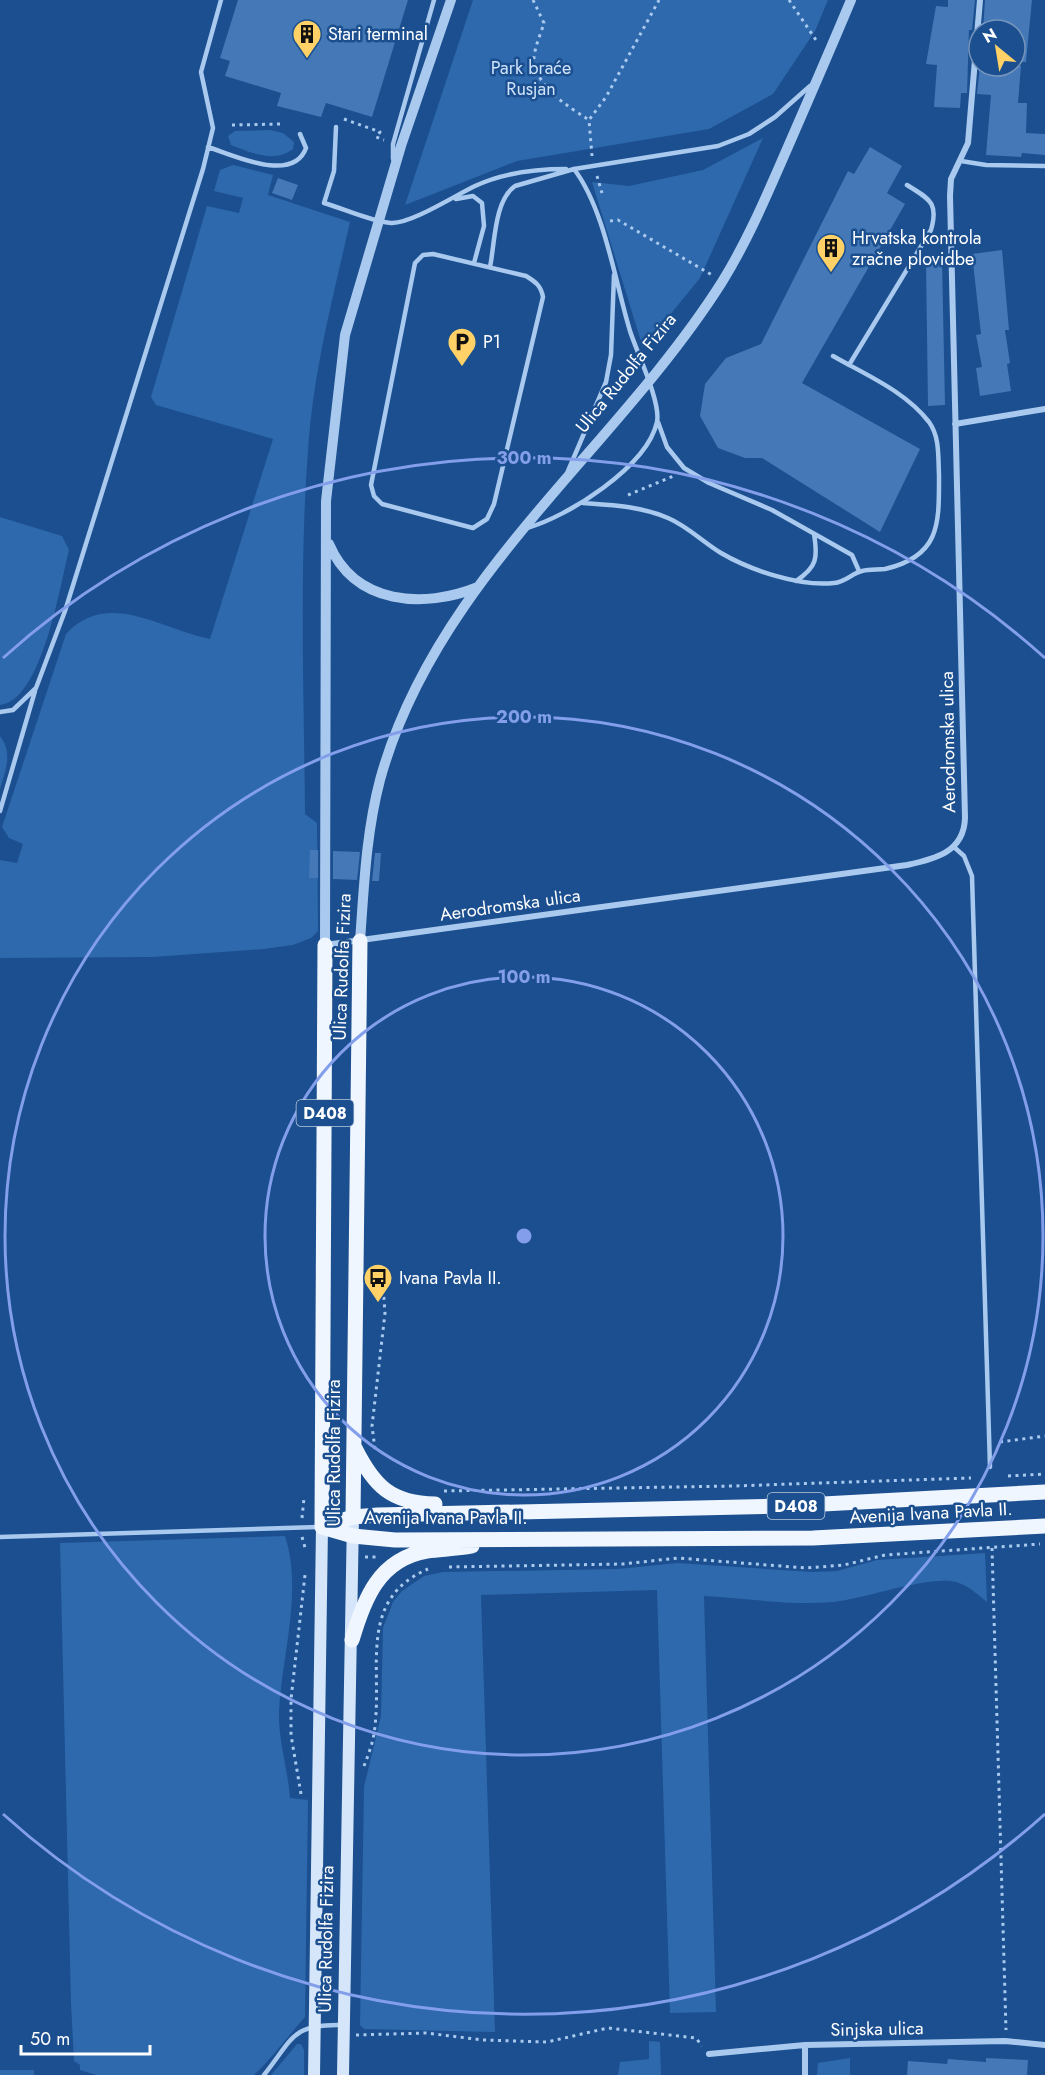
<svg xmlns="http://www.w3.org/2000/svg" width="1045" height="2075" viewBox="0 0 1045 2075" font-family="Jost,sans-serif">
<rect width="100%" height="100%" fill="#1b4f8f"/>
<!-- green -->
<path fill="#2e69ad" d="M473,0H828L815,31L773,94L709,129L517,161L405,205Z
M270,130L283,133L294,142L293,149C274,164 250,152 231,145L228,136L235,131Z
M763,138L700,278L643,348L592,182L629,186L703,170Z
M233,165L273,175L268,195L350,222C333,298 313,372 308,450C299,571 304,692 305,814L317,823L318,931L311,938L293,945L264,949L153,957L0,958V860L17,863L23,844L9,838L2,827L66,634C108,589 160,629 210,639L273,439L156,405L151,397L207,206L239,213L243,198L214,191L220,170Z
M0,517L62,536L69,550C60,585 42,701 0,705Z
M0,736C13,753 6,769 0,789Z
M285,1536C303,1591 282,1654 279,1711C278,1740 288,1769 290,1798L308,1800L305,2017C288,2036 273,2057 254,2075H96L80,2070V2065L74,2061L71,2003L60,1543Z
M985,1553L987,1602C978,1595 968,1585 956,1582C928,1575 865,1599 833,1602C790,1606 747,1598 704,1596L716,2012L670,2013L657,1590L481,1595L495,2032L364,2029L360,2025L364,1787L381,1716L383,1628L393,1602L402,1591L424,1576L443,1572L618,1569L677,1563L812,1572L837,1571L877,1560Z
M649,2041L660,2042L661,2075H618L620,2062L649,2059Z
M297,2044H301L304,2050V2075H271Z
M850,2058V2075H817L818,2063Z
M0,2070H34V2075H0Z"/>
<!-- building -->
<path fill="#4478b7" d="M238,0H408L372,117L326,103L321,117L277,106L281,93L225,76L230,61L220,58Z
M948,0H975L972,30H969L967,93H961L960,108L934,107L937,65L926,64L936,6L948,7Z
M985,0H1032L1026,62H1015V30H983Z
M980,66H1021L1018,103H1027L1026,133L1045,134V155L1022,153L1021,157L986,155L991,95L977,94Z
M870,147L902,166L887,193L905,204L802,383L920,449L880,532L762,458H745L718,448L700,416L705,384L726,358L761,344L848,171L854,174Z
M278,178L298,185L292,200L272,193Z
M1002,250L1009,330H1005L1010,363L1007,364L1011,391L980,396L976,368L982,367L976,335L981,334L972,254Z
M926,261H942L945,405L928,406Z
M310,850H318V878H309Z
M333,851L360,852L357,880L333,879Z
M375,853H381L379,881H372Z
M986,2058L1028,2060L1027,2075H907L908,2061L947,2064L948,2059L986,2062Z"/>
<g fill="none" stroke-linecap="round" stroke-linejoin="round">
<!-- path -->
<path stroke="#a9c9ee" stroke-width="3" stroke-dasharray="3 4.5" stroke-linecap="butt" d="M533,0L544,23C541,33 534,49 534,59C536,88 568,106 589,120
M789,0L818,43
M344,119L380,132L376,137L384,140
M232,125L281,124
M592,156L589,120L606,97L659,0
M597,176L602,193
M610,221L618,220L712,275
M628,495L676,475
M1000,1442L1045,1436
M375,1449L372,1426L385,1313L383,1286
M1008,1476L1045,1474
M444,1491L733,1486L971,1478
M302,1518L304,1498
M302,1537L306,1551
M992,1548L1006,2030
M365,1557H376
M449,1567L623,1564L678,1558L806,1568L844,1565L885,1555L1040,1544
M364,1766C369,1753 374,1740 375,1726C382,1665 358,1599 428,1569
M301,1794L291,1735V1699L305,1575
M356,2035L426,2033L483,2040L547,2042L608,2028L696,2038L702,2046"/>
<!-- service -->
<path stroke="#a9c9ee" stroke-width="4.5" d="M336,127L334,171L324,203C345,209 369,221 391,223C411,224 456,195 475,186C503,173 535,169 566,169
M208,147C233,155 293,184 306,148L300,134
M393,159V144L434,0
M961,161L986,165L1045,166
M456,199L473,196L482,203L484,226L474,263
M433,254L526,276C536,282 541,286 543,297L494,504L487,519L473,528L382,504L374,496L371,485L415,263L423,255Z
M490,267C495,243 494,201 515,186L574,169L718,146L749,134L775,117L810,86
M849,365L931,230C939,202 929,199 907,185
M658,422L667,447L684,468L709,483L772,510L852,555L859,571
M568,471L606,382L611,355L614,275
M583,503C612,505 640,506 668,518C687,526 703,542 721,553C750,570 800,587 834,583C846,582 852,573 862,571C870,569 878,570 885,569C941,556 939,523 939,475C938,457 940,437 929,422C905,391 866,375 833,356
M527,528C567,517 647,467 657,422C661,402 637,353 630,331C615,282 605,210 574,169
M796,581C817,567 818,558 814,534
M0,712L13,710L36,688L65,611L203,169L213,128L201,72L221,0
M0,811L35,691
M954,847L964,856L972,876L990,1467
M0,1537L318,1527
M264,2075C293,2039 291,2024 341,2025"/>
<!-- minor -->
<path stroke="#a9c9ee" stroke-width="6" d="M955,424L1045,409
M325,945L907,865C935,859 964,852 965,818L950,196L951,179L968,143L980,0
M805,2045V2075
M709,2054L805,2045L1005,2041L1045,2045"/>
<!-- tertiary -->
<path stroke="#a9c9ee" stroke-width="10" d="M329,544C355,605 424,609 478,587
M360,941C364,887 366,833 380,780C435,579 615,451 722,282C745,245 763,204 780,165C804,110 828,55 851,0
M325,945L326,501L345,335L401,146L451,0"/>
<!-- secondary -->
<path stroke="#d6e6fa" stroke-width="12" d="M314,2075L322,1527
M343,2075L353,1517"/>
<!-- primary -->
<path stroke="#f0f6ff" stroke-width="15" d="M355,1448C374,1486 391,1503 435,1504
M353,1517L360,941
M322,1527L353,1536L395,1540L813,1538L1045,1526
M322,1527L353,1517L378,1515L786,1506L1045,1492
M322,1527L325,945
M352,1640C364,1599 379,1559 427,1551C442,1549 457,1549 472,1546"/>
</g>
<!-- distance rings -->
<g fill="none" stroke="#839eea" stroke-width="3">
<circle cx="524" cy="1236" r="259"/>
<circle cx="524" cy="1236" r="519"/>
<path d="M1045 1814A778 778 0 0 1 3 1814M3 658A778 778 0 0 1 1045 658"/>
</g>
<!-- icons -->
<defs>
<g id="building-pin" transform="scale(1.5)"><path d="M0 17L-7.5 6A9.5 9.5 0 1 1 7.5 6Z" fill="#ffd166" stroke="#1b4f8f"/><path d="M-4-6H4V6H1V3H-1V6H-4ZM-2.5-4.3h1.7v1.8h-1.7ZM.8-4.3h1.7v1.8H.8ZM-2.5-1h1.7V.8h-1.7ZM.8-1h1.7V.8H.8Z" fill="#111"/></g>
<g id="parking-pin" transform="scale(1.5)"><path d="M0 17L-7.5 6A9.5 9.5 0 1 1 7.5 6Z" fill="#ffd166" stroke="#1b4f8f"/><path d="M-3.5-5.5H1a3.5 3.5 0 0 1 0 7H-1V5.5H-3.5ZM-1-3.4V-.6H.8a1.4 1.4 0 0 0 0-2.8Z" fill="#111"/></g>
<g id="bus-pin" transform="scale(1.5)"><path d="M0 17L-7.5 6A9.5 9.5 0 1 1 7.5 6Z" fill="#ffd166" stroke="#1b4f8f"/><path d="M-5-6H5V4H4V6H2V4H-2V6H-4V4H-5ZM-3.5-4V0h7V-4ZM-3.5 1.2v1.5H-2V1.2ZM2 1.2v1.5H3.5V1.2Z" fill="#111"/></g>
</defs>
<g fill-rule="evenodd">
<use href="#building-pin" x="307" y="34"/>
<use href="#building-pin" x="831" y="248"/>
<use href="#parking-pin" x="462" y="342"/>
<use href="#bus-pin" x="378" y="1278"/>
</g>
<g text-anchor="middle" stroke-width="5" stroke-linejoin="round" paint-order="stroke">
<!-- shield labels -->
<g fill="#1b4f8f" stroke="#bbcadd" stroke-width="1.5">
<rect x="296.5" y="1100" width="57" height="26" rx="4.5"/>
<rect x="767.5" y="1493" width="57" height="26" rx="4.5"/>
</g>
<g font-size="16" font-weight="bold" fill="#fff">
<text x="325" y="1119">D408</text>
<text x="796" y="1512">D408</text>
</g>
<!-- poi labels -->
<g font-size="18" fill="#fff" stroke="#1b4f8f" text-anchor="start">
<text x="328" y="40">Stari terminal</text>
<text x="852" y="244">Hrvatska kontrola<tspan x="852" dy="21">zračne plovidbe</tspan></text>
<text x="483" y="348">P1</text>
<text x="399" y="1284">Ivana Pavla II.</text>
</g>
<!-- park labels -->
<g font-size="18" fill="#cfe3fa" stroke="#1b4f8f">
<text x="531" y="74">Park braće<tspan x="531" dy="21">Rusjan</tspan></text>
</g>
<!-- street labels -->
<g font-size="18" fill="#fff" stroke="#1b4f8f">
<text transform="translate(626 373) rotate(-51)" y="6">Ulica Rudolfa Fizira</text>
<text transform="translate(948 742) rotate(-91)" y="6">Aerodromska ulica</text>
<text transform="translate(510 905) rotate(-8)" y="6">Aerodromska ulica</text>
<text transform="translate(342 967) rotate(-88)" y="6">Ulica Rudolfa Fizira</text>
<text transform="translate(334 1453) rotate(-90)" y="6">Ulica Rudolfa Fizira</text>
<text transform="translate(931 1513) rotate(-3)" y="6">Avenija Ivana Pavla II.</text>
<text x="446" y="1524">Avenija Ivana Pavla II.</text>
<text transform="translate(326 1939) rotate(-89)" y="6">Ulica Rudolfa Fizira</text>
<text transform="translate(877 2029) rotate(-1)" y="6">Sinjska ulica</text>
</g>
</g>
<circle cx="524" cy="1236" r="9" fill="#839eea" stroke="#1b4f8f" stroke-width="3"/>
<g font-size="18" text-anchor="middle" font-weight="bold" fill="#839eea" stroke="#1b4f8f" stroke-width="5" stroke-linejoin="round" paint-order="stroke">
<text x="524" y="464">300 m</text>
<text x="524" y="723">200 m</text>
<text x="524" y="983">100 m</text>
</g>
<!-- north arrow -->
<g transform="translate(997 48) rotate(330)"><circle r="28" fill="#1b4f8f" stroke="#7695bc" stroke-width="1.5"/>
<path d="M0-4.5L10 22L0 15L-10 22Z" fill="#ffd166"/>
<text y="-9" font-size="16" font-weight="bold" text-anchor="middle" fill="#ffffff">N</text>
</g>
<!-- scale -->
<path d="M21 2045v9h129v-9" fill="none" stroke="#ffffff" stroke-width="3"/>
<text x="30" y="2045" font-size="18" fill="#ffffff" stroke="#1b4f8f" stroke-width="4.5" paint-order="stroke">50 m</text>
</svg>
